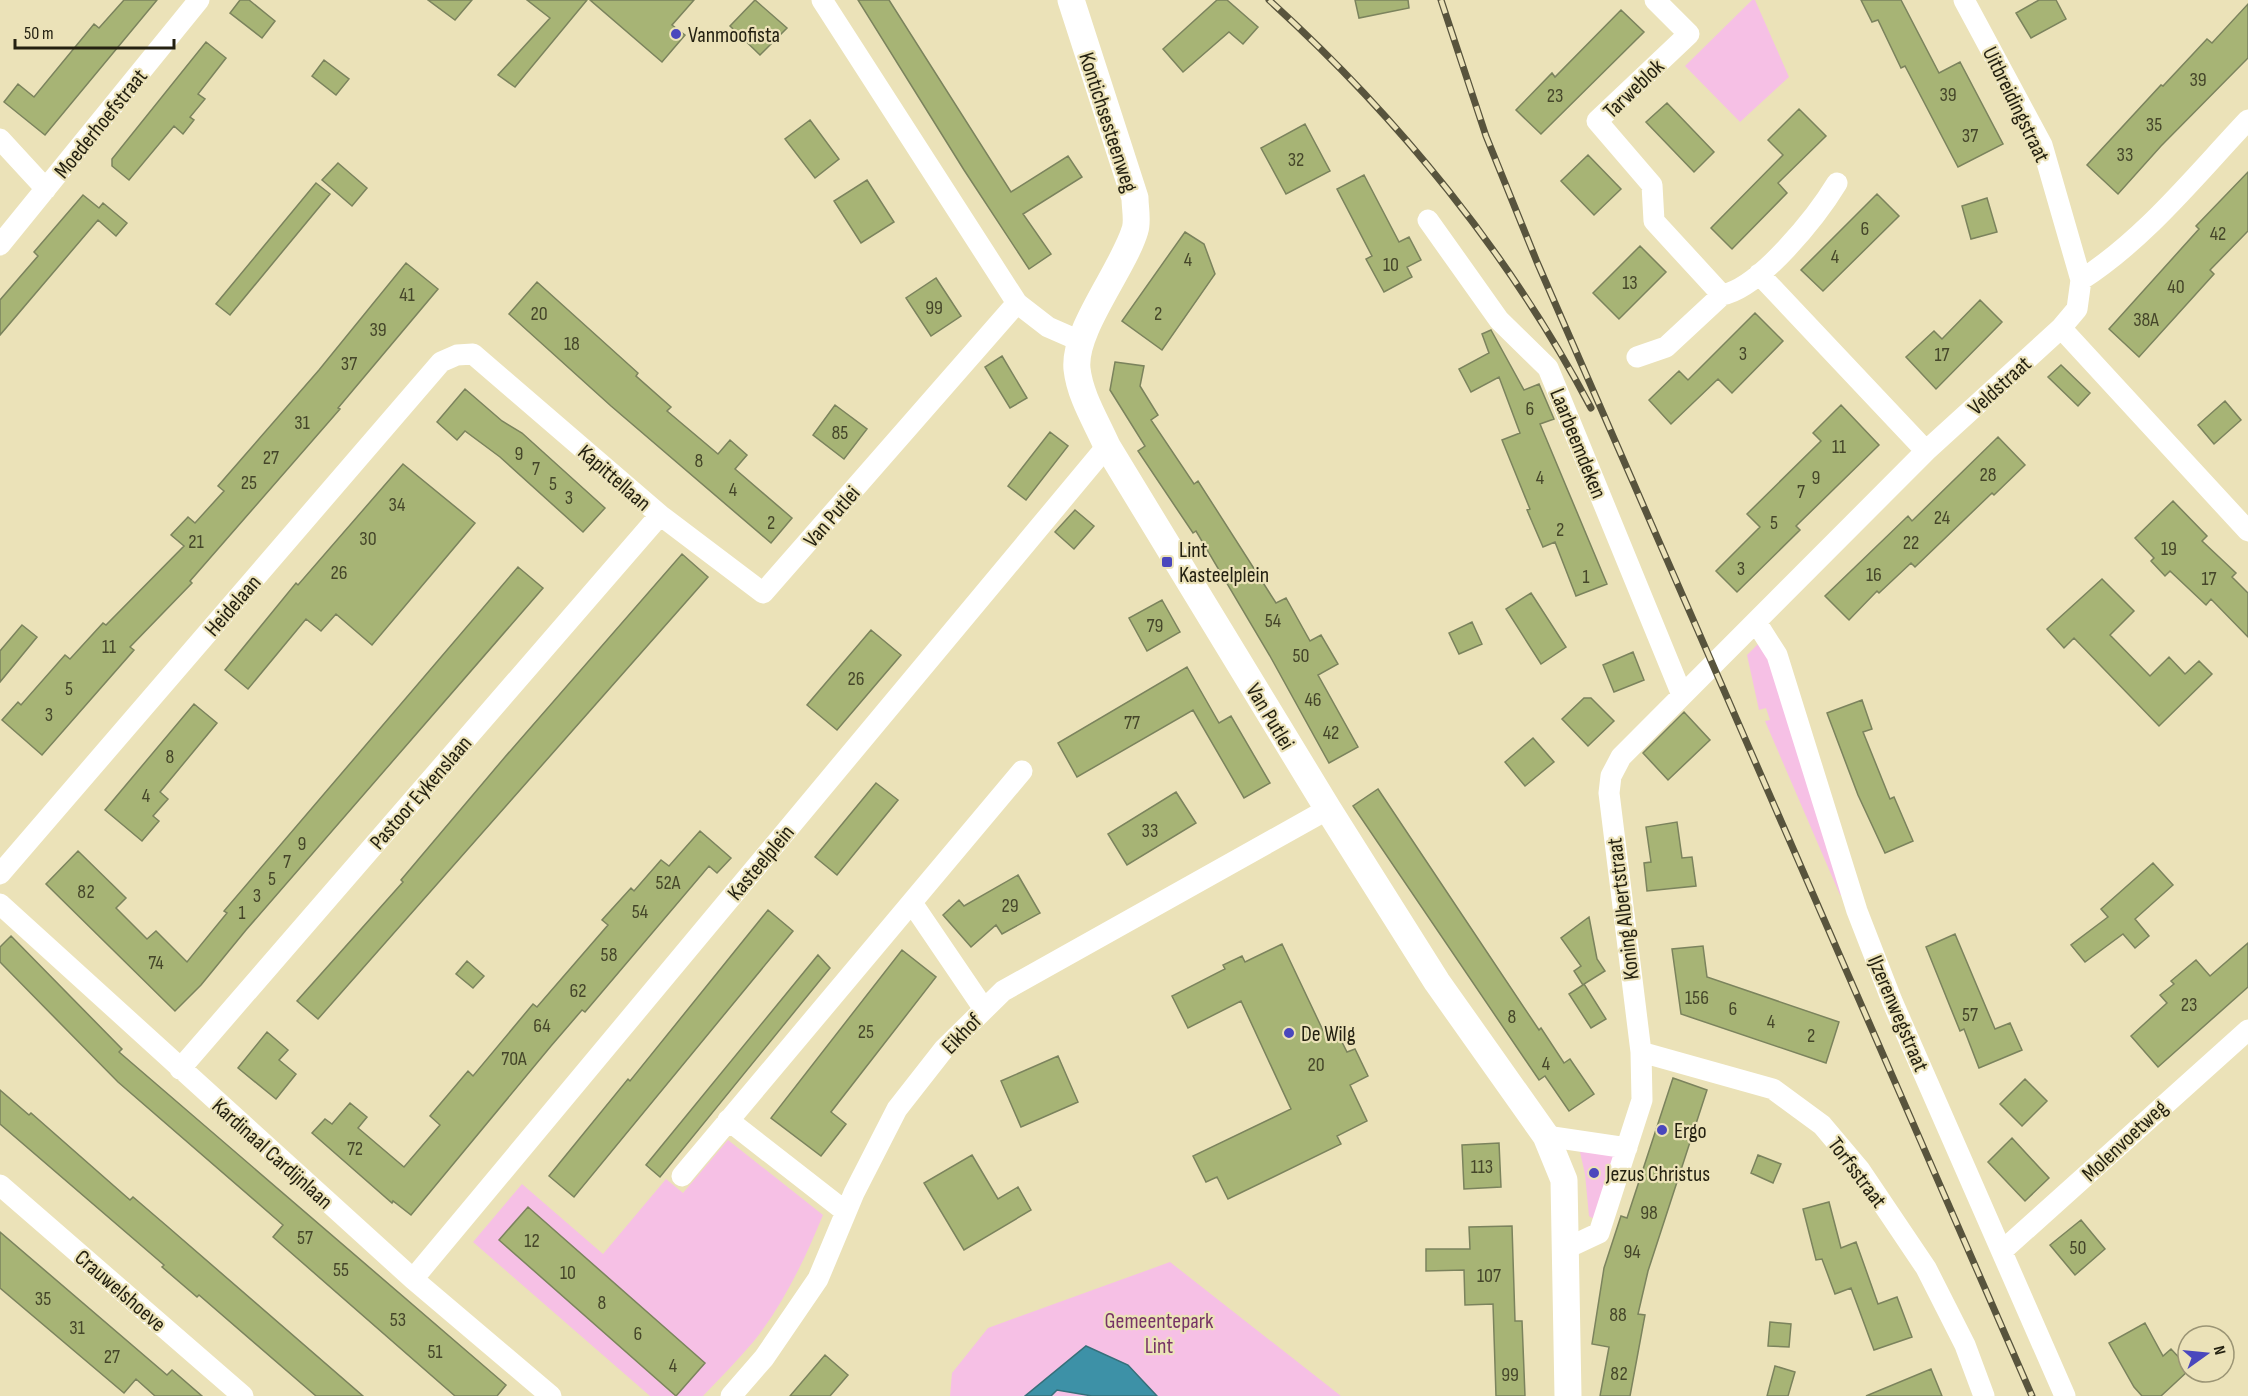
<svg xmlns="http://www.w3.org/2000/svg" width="2248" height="1396" viewBox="0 0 2248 1396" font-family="'Sofia Sans Condensed',sans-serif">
<rect width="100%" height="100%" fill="#ebe2b8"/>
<!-- green -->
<path fill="#f6c0e5" d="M1752,0H1755L1789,77L1740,122L1685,66Z
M1758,644H1763L1846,893L1840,895L1765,721L1770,720L1766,708L1759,710L1747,655Z
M728,1140L823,1215C805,1259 784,1303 754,1341C738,1360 720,1378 703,1396H676L704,1363L528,1207L499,1240L675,1396H650L473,1242L522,1184L603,1254L666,1179L683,1193Z
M1580,1152H1611L1615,1156L1595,1217L1592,1218L1589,1216L1585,1174Z
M1170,1262L1341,1396H950L952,1373L988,1328Z"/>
<!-- water -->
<path fill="#3d91a7" stroke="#366f7a" stroke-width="1.5" d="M1086,1346L1128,1365L1157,1396H1092L1057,1390L1051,1396H1025Z"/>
<!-- building -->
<path fill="#a7b475" stroke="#7b835d" stroke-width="1.5" d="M124,0H157L45,135L4,102L18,84L34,97L94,24L99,28Z
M240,0H249L275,21L262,38L230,13Z
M428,0H472L455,20Z
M527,0H587L515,87L498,75L550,18Z
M590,0H694L672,25L685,35L662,62Z
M755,0L787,28L760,55L730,26Z
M858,0H889L1011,192L1068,156L1082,177L1023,214L1051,254L1029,269L964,170Z
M1217,0H1227L1258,27L1243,44L1229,32L1183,72L1163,49Z
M1355,0H1408L1409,8L1359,18Z
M1861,0H1901L1939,73L1960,62L2003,144L1958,167L1905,66L1901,68L1878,20L1872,22Z
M2039,0H2056L2066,19L2031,38L2016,13Z
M2248,4V58L2161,146L2118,194L2087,165L2161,85L2163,86L2207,39L2212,43Z
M1621,10L1644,32L1541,134L1516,110L1552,73L1555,77Z
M206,42L226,58L198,94L205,99L190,117L194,120L183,134L174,126L129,180L112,166V159Z
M324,60L349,79L336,95L312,76Z
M1667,103L1714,152L1694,172L1646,122Z
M1799,109L1826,136L1778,183L1787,193L1732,249L1711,228L1783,155L1768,140Z
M810,120L839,159L815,178L785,139Z
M1305,124L1330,171L1286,194L1261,148Z
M1588,155L1621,189L1594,215L1561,181Z
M338,163L367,188L352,206L322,180Z
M2248,172V231L2210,270L2214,274L2139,357L2109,329L2199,229L2196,226Z
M1364,175L1399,242L1409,237L1421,260L1407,267L1412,277L1384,292L1366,259L1372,256L1337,189Z
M867,180L894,222L861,243L834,201Z
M316,183L330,194L230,315L216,304Z
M1877,194L1899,216L1823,291L1801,270Z
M83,195L99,208L103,203L127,223L116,236L98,220L0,335V300L38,256L34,252Z
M1987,198L1997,232L1971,239L1962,206Z
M1185,232L1204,244L1215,274L1162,350L1122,321Z
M1640,246L1666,272L1619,319L1593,293Z
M406,263L438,289L338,408L340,409L190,581L192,583L130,647L134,650L42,755L2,720L18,702L21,705L65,655L70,659L103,623L106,625L184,546L171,535L188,517L195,523L224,491L218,486L319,370Z
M936,278L961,316L931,336L906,298Z
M537,282L638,373L636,376L671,407L667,411L718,454L730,440L747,455L735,469L792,518L771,543L611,406L509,314Z
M1980,300L2002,322L1936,389L1906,357L1934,331L1942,339Z
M1755,313L1783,341L1732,393L1718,379L1671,424L1649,400L1679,371L1688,380Z
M1491,330L1524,390L1539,384L1554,419L1540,424L1607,584L1576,596L1555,542L1543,547L1527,510L1530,509L1502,440L1520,433L1499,377L1471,392L1459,369L1489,353L1482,334Z
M1002,356L1027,398L1010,408L985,367Z
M1115,362L1144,366L1140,386L1158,415L1151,420L1194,484L1198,481L1276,603L1286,598L1310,641L1321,635L1338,664L1318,675L1358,747L1329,763L1270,656L1196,531L1193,533L1138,451L1145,446L1110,390Z
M2061,365L2090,393L2078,406L2048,377Z
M465,389L502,421L522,433L605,508L583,532L500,457L465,431L457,440L437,422Z
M2225,401L2241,420L2214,444L2198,425Z
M835,405L867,429L844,459L813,435Z
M1841,405L1879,445L1796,526L1800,530L1737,592L1716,571L1760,527L1747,514L1821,441L1813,433Z
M1050,432L1068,446L1026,500L1008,486Z
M1998,437L2025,465L1994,495L1992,493L1915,567L1911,563L1879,593L1877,591L1849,620L1825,596L1908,516L1912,521Z
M403,464L475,523L372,645L336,614L321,631L306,619L248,689L225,670L296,583L298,585Z
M2173,501L2207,536L2202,541L2236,573L2232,577L2248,593V637L2211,599L2206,605L2170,571L2165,576L2151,561L2154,558L2135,538Z
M1075,510L1094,526L1074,549L1055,532Z
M682,554L708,577L318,1019L297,1001L403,882L401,880L505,757Z
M518,567L543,588L246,930L201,985L175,1011L46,884L78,851L126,898L116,908L147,939L156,931L187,962L227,913L224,911Z
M2102,579L2134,611L2110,635L2150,676L2169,657L2185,674L2199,661L2212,674L2159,726L2074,638L2064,648L2047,629Z
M1531,593L1566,647L1541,664L1506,609Z
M1162,600L1180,632L1147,651L1129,618Z
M1472,622L1482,644L1459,654L1449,633Z
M22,625L37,637L0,682V651Z
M871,630L901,655L837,730L807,705Z
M1633,652L1644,680L1614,692L1603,665Z
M1187,667L1219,723L1231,716L1270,783L1244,798L1193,710L1077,777L1058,743Z
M1584,698H1591L1614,721L1588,746L1562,719Z
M1862,700L1872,729L1863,732L1890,799L1894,797L1913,841L1885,853L1858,795L1827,713Z
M194,704L217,723L160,792L168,799L153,816L159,821L142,841L105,810Z
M1684,712L1710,740L1668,780L1643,753Z
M1533,738L1554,762L1525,786L1505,762Z
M876,783L898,800L837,875L815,857Z
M1378,789L1539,1030L1541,1028L1564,1063L1570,1059L1594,1094L1569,1111L1545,1076L1539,1080L1353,806Z
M1176,792L1196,823L1127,865L1108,834Z
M1677,822L1682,858L1692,857L1696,886L1647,891L1644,863L1651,862L1646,827Z
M700,831L731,858L717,873L709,866L585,1012L582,1010L551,1046L411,1215L393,1201L392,1203L312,1133L325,1119L332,1124L350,1103L367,1117L358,1128L404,1167L440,1125L430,1116L468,1071L473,1076L533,1004L537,1007L608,925L602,920L631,888L634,891L661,860L669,866Z
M2153,863L2173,885L2135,919L2149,936L2135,948L2123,934L2085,962L2071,945L2108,917L2101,909Z
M1018,875L1040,913L1002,934L996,925L971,947L943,915L959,900L964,906Z
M768,910L793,931L574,1197L549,1176L628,1079L630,1081Z
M1589,917L1597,959L1605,971L1584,984L1606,1019L1591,1028L1569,994L1583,985L1574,971L1581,966L1561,938Z
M1955,934L1995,1029L2010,1023L2022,1050L1979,1068L1964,1029L1960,1031L1926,947Z
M11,936L122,1049L119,1052L506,1385L497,1396H455L273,1237L283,1225L118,1082L0,962V947Z
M2248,943V987L2158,1067L2131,1036L2167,1003L2160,995L2174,984L2171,981L2196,960L2210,976Z
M1282,944L1328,1041L1339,1036L1347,1052L1355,1049L1368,1076L1350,1085L1367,1121L1337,1136L1341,1144L1228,1199L1217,1177L1206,1182L1193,1156L1291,1109L1241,1001L1188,1028L1172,996L1225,969L1223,965L1242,956L1245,962Z
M1703,946L1707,977L1839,1022L1826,1063L1681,1014L1672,949Z
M902,950L936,977L831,1112L846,1124L821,1156L771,1118Z
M818,955L830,968L660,1177L646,1165Z
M467,961L484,976L473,988L456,974Z
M267,1032L288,1050L279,1060L296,1074L276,1099L238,1068Z
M1058,1056L1078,1102L1021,1127L1001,1081Z
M1673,1078L1707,1090L1648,1271L1638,1314L1645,1315L1630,1396H1600L1609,1347L1592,1344L1604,1268L1621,1216L1627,1218Z
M2025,1079L2047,1101L2022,1126L2000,1104Z
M0,1090L29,1115L31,1113L130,1200L133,1197L168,1227L363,1396H316L199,1295L197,1297L162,1267L164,1265L0,1124Z
M2012,1138L2049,1178L2025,1201L1988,1162Z
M1499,1143L1501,1187L1464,1189L1462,1145Z
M972,1155L998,1199L1018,1187L1031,1210L964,1250L924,1183Z
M1758,1155L1781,1164L1773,1183L1751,1173Z
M1829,1202L1841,1248L1856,1242L1878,1304L1897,1297L1912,1337L1874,1350L1851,1288L1835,1294L1822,1259L1816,1260L1803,1209Z
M528,1207L705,1363L676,1396L499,1240Z
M2081,1220L2105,1249L2075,1275L2050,1245Z
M1512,1226L1515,1321H1522L1525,1396H1496L1493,1304L1465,1305L1464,1270L1426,1271V1249H1470L1469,1227Z
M0,1232L167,1375L172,1370L202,1396H155L136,1379L124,1393L0,1288Z
M1770,1322L1791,1324L1789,1347L1768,1346Z
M2145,1323L2163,1356L2171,1349L2188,1367V1371L2161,1396H2142L2134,1387L2109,1343Z
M825,1355L848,1375L830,1396H790Z
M1775,1366L1795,1372L1788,1396H1767Z
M1931,1369L1942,1396H1866Z"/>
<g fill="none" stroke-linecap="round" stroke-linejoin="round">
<!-- minor -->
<path stroke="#fff" stroke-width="21" d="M822,0L1017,303L1048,327L1080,341
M1655,0L1689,34L1597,121L1652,185L1654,221L1722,295
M1964,0L2042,145L2081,280
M0,139L46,189
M1428,220L1499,320L1548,368L1682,695
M0,245L199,0
M1759,274L1926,451
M2061,328L2248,531
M1637,357L1666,347L1722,295C1760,288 1817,216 1837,183
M1756,622L1777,655L1857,911L1892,1001L2065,1396
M0,874L441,362L457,355L473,354L660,515L763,593L1017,303
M912,903L984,1009
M0,904L413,1279L551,1396
M1641,1052L1773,1089L1822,1125L1860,1170L1926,1268L1965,1345L1984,1396
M180,1069L660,515
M728,1120L846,1212
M1546,1136L1627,1148
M682,1176L1022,771
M0,1185L243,1396
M1567,1248L1599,1233L1642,1100L1641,1052L1609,793L1611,776L1621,757L1926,451L2061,328L2077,309L2081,280C2146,238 2195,176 2248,120
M2002,1251L2248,1030
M413,1279L1107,446
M731,1396L764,1358L818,1279L854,1193L897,1109L944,1049L1003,991L1328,809"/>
<!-- tertiary -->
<path stroke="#fff" stroke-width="27" d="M1071,0L1135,198C1135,208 1138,221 1135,230C1123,270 1073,330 1077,369C1080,396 1096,421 1107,446L1328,809L1437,982L1546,1136L1564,1180L1568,1396"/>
<!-- rail casing -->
<g stroke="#58543d" stroke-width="7">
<path id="rail" d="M1269,0C1397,116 1510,254 1591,408
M1441,0L1486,136L1537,262L2032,1396"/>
</g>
<!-- rail -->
<use href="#rail" stroke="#ebe2b8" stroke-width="4.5" stroke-dasharray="14" stroke-linecap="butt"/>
</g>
<!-- markers -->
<g fill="#4a47bd" stroke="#ebe2b8" stroke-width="2">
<circle cx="676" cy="34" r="6"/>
<rect x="1161" y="556" width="12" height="12" rx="3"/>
<circle cx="1289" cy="1033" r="6"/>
<circle cx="1662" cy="1130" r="6"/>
<circle cx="1594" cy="1173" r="6"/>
</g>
<g text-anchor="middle" stroke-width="4.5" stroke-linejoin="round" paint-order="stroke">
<!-- number labels -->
<g font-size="20" fill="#45462a">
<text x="2198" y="86">39</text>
<text x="1948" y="101">39</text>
<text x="1555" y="102">23</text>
<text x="2154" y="131">35</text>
<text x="1970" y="142">37</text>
<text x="2125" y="161">33</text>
<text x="1296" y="166">32</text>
<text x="1865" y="235">6</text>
<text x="2218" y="240">42</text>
<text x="1835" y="263">4</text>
<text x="1188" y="266">4</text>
<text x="1391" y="271">10</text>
<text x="1630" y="289">13</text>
<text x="2176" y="293">40</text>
<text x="407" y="301">41</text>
<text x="934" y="314">99</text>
<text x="539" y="320">20</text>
<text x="1158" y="320">2</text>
<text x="2146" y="326">38A</text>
<text x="378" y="336">39</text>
<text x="572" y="350">18</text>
<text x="1743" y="360">3</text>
<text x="1942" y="361">17</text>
<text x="349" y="370">37</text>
<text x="1530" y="415">6</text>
<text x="302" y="429">31</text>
<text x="840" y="439">85</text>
<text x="1839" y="453">11</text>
<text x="519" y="460">9</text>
<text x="271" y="464">27</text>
<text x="699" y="467">8</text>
<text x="536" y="475">7</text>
<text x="1988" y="481">28</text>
<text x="1540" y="484">4</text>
<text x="1816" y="484">9</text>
<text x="249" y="489">25</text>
<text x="553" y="490">5</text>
<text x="733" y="496">4</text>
<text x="1801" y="498">7</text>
<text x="569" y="504">3</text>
<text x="397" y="511">34</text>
<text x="1942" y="524">24</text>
<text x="771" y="529">2</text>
<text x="1774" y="529">5</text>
<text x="1560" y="536">2</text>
<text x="368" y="545">30</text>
<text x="196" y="548">21</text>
<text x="1911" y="549">22</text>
<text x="2169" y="555">19</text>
<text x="1741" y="575">3</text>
<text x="339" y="579">26</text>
<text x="1874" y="581">16</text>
<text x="1586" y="583">1</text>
<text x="2209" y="585">17</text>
<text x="1273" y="627">54</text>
<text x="1155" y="632">79</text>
<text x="109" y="653">11</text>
<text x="1301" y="662">50</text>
<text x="856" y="685">26</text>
<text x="69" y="695">5</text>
<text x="1313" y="706">46</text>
<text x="49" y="721">3</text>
<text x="1132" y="729">77</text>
<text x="1331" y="739">42</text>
<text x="170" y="763">8</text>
<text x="146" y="802">4</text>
<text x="1150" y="837">33</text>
<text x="302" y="850">9</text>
<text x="287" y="868">7</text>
<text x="272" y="885">5</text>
<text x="668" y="889">52A</text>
<text x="86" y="898">82</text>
<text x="257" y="902">3</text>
<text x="1010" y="912">29</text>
<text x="640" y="918">54</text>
<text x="242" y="919">1</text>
<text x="609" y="961">58</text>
<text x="156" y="969">74</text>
<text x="578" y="997">62</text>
<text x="1697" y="1004">156</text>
<text x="2189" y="1011">23</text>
<text x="1733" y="1015">6</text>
<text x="1970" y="1021">57</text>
<text x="1512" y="1023">8</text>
<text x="1771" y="1028">4</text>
<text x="542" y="1032">64</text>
<text x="866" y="1038">25</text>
<text x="1811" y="1042">2</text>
<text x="514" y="1065">70A</text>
<text x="1546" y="1070">4</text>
<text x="1316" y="1071">20</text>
<text x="355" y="1155">72</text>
<text x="1482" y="1173">113</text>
<text x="1649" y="1219">98</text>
<text x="305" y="1244">57</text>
<text x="532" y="1247">12</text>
<text x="2078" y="1254">50</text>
<text x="1632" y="1258">94</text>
<text x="341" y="1276">55</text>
<text x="568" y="1279">10</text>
<text x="1489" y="1282">107</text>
<text x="43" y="1305">35</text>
<text x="602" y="1309">8</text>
<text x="1618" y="1321">88</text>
<text x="398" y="1326">53</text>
<text x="77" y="1334">31</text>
<text x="638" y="1340">6</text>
<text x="435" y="1358">51</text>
<text x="112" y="1363">27</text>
<text x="673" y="1372">4</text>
<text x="1619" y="1380">82</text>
<text x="1510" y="1381">99</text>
</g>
<!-- poi labels -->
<g font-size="22" fill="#242111" stroke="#ebe2b8" text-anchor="start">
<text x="688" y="42">Vanmoofista</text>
<text x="1179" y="557">Lint<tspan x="1179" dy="25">Kasteelplein</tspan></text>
<text x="1301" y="1041">De Wilg</text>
<text x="1674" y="1138">Ergo</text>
<text x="1606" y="1181">Jezus Christus</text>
</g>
<!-- street labels -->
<g font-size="22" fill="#242111" stroke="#ebe2b8">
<text transform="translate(1633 88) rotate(-44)" y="8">Tarweblok</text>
<text transform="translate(2017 104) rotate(64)" y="8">Uitbreidingstraat</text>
<text transform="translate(1109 122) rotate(72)" y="8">Kontichsesteenweg</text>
<text transform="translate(100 123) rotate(-51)" y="8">Moederhoefstraat</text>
<text transform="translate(1999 385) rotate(-42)" y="8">Veldstraat</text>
<text transform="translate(1579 443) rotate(68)" y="8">Laarbeemdeken</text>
<text transform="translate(615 477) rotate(41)" y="8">Kapittellaan</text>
<text transform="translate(831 516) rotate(-49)" y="8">Van Putlei</text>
<text transform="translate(232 605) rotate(-49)" y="8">Heidelaan</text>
<text transform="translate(1271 716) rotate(59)" y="8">Van Putlei</text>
<text transform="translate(420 792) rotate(-49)" y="8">Pastoor Eykenslaan</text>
<text transform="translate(760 862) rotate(-50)" y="8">Kasteelplein</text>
<text transform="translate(1622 909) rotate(-97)" y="8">Koning Albertstraat</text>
<text transform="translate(1899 1013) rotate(67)" y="8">IJzerenwegstraat</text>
<text transform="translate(961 1033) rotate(-46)" y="8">Eikhof</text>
<text transform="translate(2124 1140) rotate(-43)" y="8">Molenvoetweg</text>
<text transform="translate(273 1153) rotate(42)" y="8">Kardinaal Cardijnlaan</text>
<text transform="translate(1858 1172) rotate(53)" y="8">Torfsstraat</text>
<text transform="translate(121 1290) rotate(41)" y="8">Crauwelshoeve</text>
</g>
<!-- park labels -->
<g font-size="22" fill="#736" stroke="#ebe2b8">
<text x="1159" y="1328">Gemeentepark<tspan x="1159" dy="25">Lint</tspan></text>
</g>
</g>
<!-- north arrow -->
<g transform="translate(2206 1354) rotate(75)"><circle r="28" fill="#ebe2b8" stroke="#9b9575" stroke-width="1.5"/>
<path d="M0-4.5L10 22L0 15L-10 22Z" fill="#4a47bd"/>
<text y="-9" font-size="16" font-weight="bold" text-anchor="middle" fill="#242111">N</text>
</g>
<!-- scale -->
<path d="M15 39v9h159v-9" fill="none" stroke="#242111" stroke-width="3"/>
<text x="24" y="39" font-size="18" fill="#242111" stroke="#ebe2b8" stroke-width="4.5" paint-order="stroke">50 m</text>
</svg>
